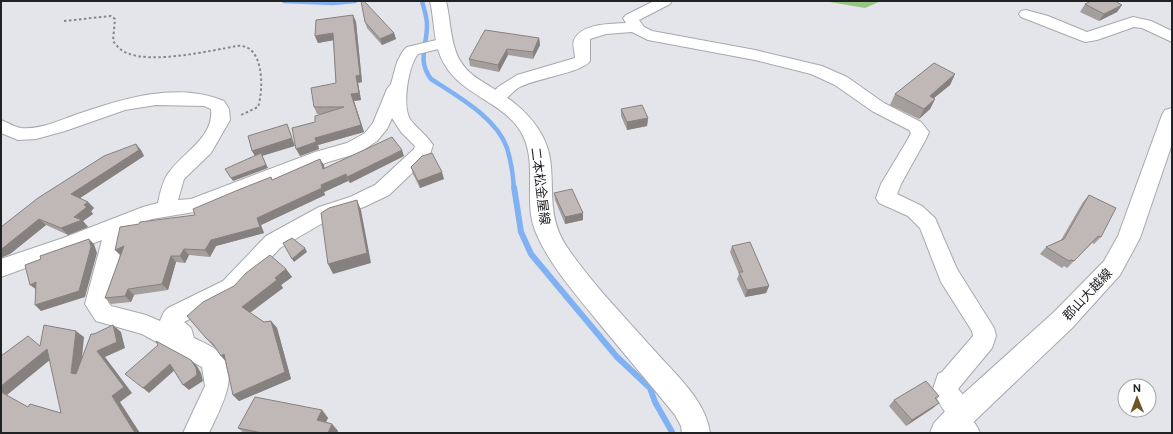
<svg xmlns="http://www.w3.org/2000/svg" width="1173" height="434" viewBox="0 0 1173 434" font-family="'DM Sans','Noto Sans JP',sans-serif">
<rect width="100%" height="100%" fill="#e4e5eb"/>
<!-- forest -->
<path fill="#95c782" d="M824,1H881L865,8Z"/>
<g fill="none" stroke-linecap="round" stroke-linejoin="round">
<!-- stream-far1 -->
<path stroke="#80b2f3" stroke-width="4.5" d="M284,1L333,3L355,1
M422,1C424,9 427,17 427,25C427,46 417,61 431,79C457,96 497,118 507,148C511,161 513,174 514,188"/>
<!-- stream -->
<path stroke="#80b2f3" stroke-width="6" d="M514,187L521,232L531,254L617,357L650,388L655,402L672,432"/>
<!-- street casing -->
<g stroke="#a7a8ae" stroke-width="2">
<path id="street" d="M654,1H672L670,4L639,20L644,27L652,31L755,50L822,66L847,77L884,103L921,122L929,132L926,139L901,184L897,194L922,206L935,218L957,269L994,328L996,336L992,348L958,389L971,404L974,413L971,422L962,425C947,419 939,404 933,389L938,374L942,372L973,336L972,331L941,282L920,228L908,216L879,203L876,198L881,184L908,139L911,133L909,130L872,111L835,85L811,74L755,60L648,40L632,32L606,34L590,39V61C582,73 535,78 518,88C508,95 503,107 490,103L487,99L498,87L517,75L575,58C575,52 572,45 574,40C581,23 612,24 626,23L623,18L626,15Z
M1026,10L1048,16L1087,32L1133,17L1151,21L1172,31V42L1142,28L1134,27L1097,40L1085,42L1021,17L1019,14L1021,11Z
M445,38L451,40L453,43L451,46L418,54C408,66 402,106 410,119C417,129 427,135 433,145L429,157L389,195L364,207L333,217L280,248L239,293L184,322L191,328L194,338C202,342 212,346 219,352C242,374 219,410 209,433H183L205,386L202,367L142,334L96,321L85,304L102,240L1,277V259L63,238L143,207L158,203C160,193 163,179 170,171C185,151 214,137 211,109L204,106L156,105L125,110L65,131L36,139L18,140L1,133V120C7,122 14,127 21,128C39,130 58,121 75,115C121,99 177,81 224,101L229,109L230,120L211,153L184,179L178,200L191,199L315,152L347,143L365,133L373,123L387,89L391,84L397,62L403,51L407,47ZM392,118L401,132L415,146L414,149L375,185L350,197L319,207L266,236L223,281L168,308L164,312L160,321L146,315L111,306L108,302L120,254L123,231L152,219L200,211L328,162L359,153L377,141L387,129Z"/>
</g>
<!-- secondary casing -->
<g stroke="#a7a8ae" stroke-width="2">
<path id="secondary" d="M954,409C967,415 975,420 980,433H944L940,423L944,413Z"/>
</g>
<!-- primary casing -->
<g stroke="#a7a8ae" stroke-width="2">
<path id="primary" d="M430,1H446C451,21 450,45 461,62C468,74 480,80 491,87C512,100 531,114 543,137C561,172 541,209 567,247C592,284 624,316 653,349C674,373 706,400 710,433H682L681,426L675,415C649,383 621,350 594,317C573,291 550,265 536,233C523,203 537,168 524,138C509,103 463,97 445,65C433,46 435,22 430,1Z
M1172,108V144L1140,238L1120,275L1072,328L962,433H930L934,423L952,404L1054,312L1104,261L1118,236L1162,115L1165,110Z"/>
</g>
<!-- path -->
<path stroke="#86878b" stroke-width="2" stroke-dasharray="2.5 2.5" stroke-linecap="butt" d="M64,21L111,16L115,19L113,41C117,46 121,51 127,53C153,64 209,51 237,46C264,43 264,89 258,107L239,116"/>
<!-- street -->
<use href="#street" fill="#fff" fill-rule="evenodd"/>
<!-- secondary -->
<use href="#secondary" fill="#fff" fill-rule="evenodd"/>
<!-- primary -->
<use href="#primary" fill="#fff" fill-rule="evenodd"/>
</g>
<!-- wall -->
<path fill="#a49e9d" d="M1085,4L1122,5L1117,12L1099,21L1080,12Z
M353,15L356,22L362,82L358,83L361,100L354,101L364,132L318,145L319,149L300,156L315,122L321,114H317L314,107L336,83L333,40L318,43L315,36Z
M365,22L394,33L396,39L382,45L367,28Z
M539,38L540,45L533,59L508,55L499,72L470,66L469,59Z
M955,74L950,85L934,98L935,99L930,109L919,119L890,105L895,94Z
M621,109L648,118L647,126L627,130L621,116Z
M141,150L144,156L80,198L88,202L94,208L91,211L93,214L83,221L88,227L68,235L46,225L10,254L1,227Z
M404,156L350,183L348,181L324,192L325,195L261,225L264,233L216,246L210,257L189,255L185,263L176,262L168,290L134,295L131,302L111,304L105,298L139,224L195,215L272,180L324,165V168Z
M411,167L444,179L420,188L413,174Z
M554,193L583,220L565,224L555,200Z
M1089,195L1101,237L1094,244L1092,243L1067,268L1064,266L1062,268L1040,254L1046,247L1061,240L1083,202Z
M732,246L769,286L766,293L745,297L737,279L739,274L730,252Z
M286,269L292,277L281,285L283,288L250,313L264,322L271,321L277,328L291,379L239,401L233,395L225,361L216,348L213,346L206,338L234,286Z
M939,396L936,399L933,408L906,426L889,406L894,400Z
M322,410L328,418L326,422L332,424L338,431L337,433H244L238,428Z"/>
<!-- shaded-wall -->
<path fill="#86817f" d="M1122,5L1117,12L1099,21L1104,14Z
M353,15L356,22L362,82L358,83L361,100L354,101L364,132L318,145L319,149L300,156L296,149L315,138L361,125L351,94Z
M333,33L335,40L318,43L315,36Z
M394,33L396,39L382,45L380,39Z
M539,38L540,45L533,59V52Z
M507,49L508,55L499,72L498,65Z
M955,74L950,85L924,106L930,96Z
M935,99L930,109L919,119L924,109Z
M648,118L647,126L627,130V122Z
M287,124L290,132L295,146L262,156L268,168L233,181L231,178L256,158L252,151Z
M136,144L141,150L144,156L77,200L71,194Z
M402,150L404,156L350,183L347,177Z
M320,159L324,165L326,175L323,169Z
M442,172L444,179L420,188L418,181Z
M346,174L348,181L324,192L325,195L261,225L264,233L216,246L210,257L205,250L211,240L257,218L321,185Z
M357,200L361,210L371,263L333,274L328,264Z
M88,202L94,208L91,211L93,214L83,221L88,227L68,235L61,228L74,217L84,205Z
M583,213V220L565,224V217Z
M39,219L46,225L10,254L1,258V249Z
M89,239L94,244L97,253L85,297L41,311L35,305Z
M124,246L121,256L115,250Z
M305,248L307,252L294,262L292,259Z
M184,249L189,255L185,263L180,256Z
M171,256L176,262L168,290L162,284Z
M286,269L292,277L281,285L283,288L248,314L242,307L275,278Z
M36,282L37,290L30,285Z
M769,286L766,293L745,297L747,290Z
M128,289L134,295L131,302L125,296Z
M271,321L277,328L291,379L239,401L233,395Z
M113,325L121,332L125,348L105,357L132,393L120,402L140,433H135L112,396L97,351Z
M76,331L84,337L80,379L71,373Z
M47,349L56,355L7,395L1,392V386Z
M224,354L228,363L221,356Z
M191,360L197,366L201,373L203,381L189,390L183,385Z
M170,364L176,369L149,393L143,388Z
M939,403L933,408L906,426L912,420Z
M322,410L328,418L323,428L317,420Z
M332,424L338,431L337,433H328Z"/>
<!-- building -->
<path fill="#bfb8b6" stroke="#86817f" d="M361,1H364L394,33L380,39L365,22Z
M1091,1H1115L1122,5L1104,14L1085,4Z
M353,15L360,75L356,76L359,93L351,94L361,125L315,138L316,142L296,149L292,128L315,122V116L344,107H314L311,88L336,83L333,33L315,36L316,20Z
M485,30L539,38L533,52L507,49L498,65L469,59Z
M934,63L955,74L930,96L935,99L924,109L895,94Z
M642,105L648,118L627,122L621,109Z
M287,124L292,138L252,151L248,136Z
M392,137L402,150L347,177L346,174L321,185L322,188L257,218L260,227L211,240L205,250L184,249L180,256H171L162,284L128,289L125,296L105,298L124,246L115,250L120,227L139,224L140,222L195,215L193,209L238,190L271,177L272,180L320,159L323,169Z
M136,144L139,150L71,194L88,202L84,205L87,207L74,217L82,220L61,228L39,219L3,248L1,249V227L38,198L104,156Z
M261,153L266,165L231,178L225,169Z
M432,153L442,172L418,181L411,167L422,156Z
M572,189L583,213L565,217L554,193Z
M1089,195L1116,208L1101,237L1098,236L1074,261L1071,260L1069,261L1046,247L1064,239Z
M357,200L367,253L328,264L321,213L329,208Z
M292,238L305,248L292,259L283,243Z
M89,239L91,247L79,291L35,305L36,282L30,285L25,265L41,259L40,256Z
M750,242L769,286L747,290L739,272H743L732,246Z
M270,255L286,269L275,278L277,280L242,307L264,322L271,321L285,372L233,395L224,354L221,356L213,344L206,338L187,316L203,302L234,286L246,273Z
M44,325L76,331L71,373L76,374L91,334H94L113,325L117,342L97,351L124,387L112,396L135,433H1V392L28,407L30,404L61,413L47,349L1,386V356L28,336L40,346Z
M156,341L191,360L196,368L197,375L183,385L170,364L143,388L125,374L158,345Z
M926,381L939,396L935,398L939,403L912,420L894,400Z
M255,397L322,410L317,420L332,424L328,433H262L238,428Z"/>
<g text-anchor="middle" stroke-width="4" stroke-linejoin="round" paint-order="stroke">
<!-- street labels -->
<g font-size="13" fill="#212224" stroke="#fff">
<text transform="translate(541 186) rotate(83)" y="5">二本松金屋線</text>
<text transform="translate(1087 294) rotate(-47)" y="5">郡山大越線</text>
</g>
</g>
<!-- border -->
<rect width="1173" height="434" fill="none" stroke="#212224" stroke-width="4"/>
<!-- north arrow -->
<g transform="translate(1137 398) rotate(359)"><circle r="19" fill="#ffffff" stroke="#a6a7a7"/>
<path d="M0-3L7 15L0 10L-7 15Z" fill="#6e5426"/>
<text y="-6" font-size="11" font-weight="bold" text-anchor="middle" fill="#212224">N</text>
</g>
</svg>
